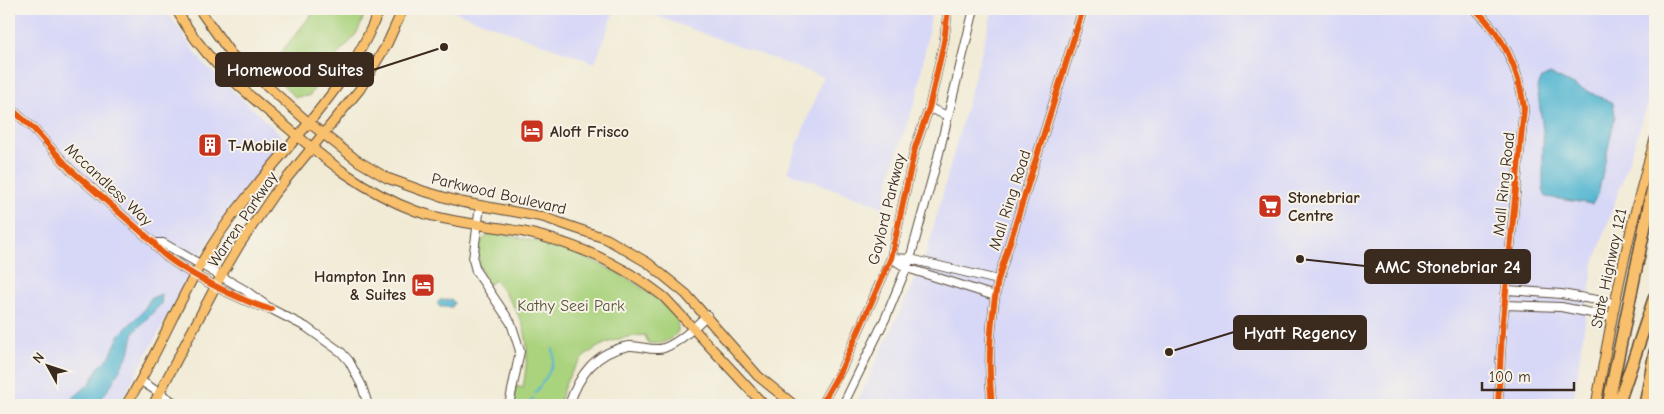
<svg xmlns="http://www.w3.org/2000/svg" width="1664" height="414" viewBox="0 0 1664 414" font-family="'Comic Neue',sans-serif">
<rect width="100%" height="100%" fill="#f7f3e8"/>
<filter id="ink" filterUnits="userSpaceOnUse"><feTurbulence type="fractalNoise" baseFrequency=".02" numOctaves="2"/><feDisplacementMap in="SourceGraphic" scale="10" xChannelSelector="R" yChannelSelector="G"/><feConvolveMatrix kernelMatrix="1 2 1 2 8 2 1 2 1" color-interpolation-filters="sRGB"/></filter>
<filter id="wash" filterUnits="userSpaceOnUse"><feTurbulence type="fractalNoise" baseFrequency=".0096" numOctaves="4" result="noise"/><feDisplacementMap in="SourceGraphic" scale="20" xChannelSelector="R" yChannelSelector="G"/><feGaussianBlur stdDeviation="1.12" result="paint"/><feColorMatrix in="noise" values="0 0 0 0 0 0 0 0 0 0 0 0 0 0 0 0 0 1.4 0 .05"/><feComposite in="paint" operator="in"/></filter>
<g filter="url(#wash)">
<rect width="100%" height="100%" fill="#f1ebd5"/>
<!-- built -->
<path fill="#d7d7f8" d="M9,9H165L203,63L280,134V149L225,217L204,249L119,405H9Z
M447,9H615L595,63Z
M637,9H932L918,92L891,171L884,207L787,172L823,77Z
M993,9H1079L1065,52L1084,9H1655V83L1593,267L1573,405H856L926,255Z"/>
<!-- green -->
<path fill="#aad37e" stroke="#727e4e" d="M316,9H336L351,17L359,11L364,13C359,40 343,45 330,64C322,75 317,86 309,96L295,97L283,85L288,72L280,54Z
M496,233C565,245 624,267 677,316L678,331C672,341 660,345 648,343L645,335C598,338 569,358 559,405H512L516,386L523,388C532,335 527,323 495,280L488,285C478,270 470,236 496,233Z"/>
<!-- water -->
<path fill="#52b6d1" stroke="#467078" d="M1550,74L1613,103L1615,116L1598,195L1592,204L1546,197L1543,190V130L1537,88L1542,78Z
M162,294L161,304L134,332L129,353L110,387L96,405H70L72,399L90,383L98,368L110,356L120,334L143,311L151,298Z
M440,300H452L454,303L452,307H440L437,303Z"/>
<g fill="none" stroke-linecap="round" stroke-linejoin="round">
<!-- stream -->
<path stroke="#52b6d1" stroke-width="2" d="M535,393C544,380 557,366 553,349
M530,402L533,398"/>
</g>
</g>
<g filter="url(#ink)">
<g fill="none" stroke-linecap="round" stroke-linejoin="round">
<!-- minor casing -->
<g stroke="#564739" stroke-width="10">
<path id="minor" d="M1475,9C1503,35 1519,70 1524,108L1502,330L1498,405
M9,107L33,128L71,170L154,243C162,262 249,306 271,309
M929,108L948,116
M480,206L473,259L476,271L511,323L520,351L509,405
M154,243H163L245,290L271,309L306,327L341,352L349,361L362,386L368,405
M891,258L907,268L995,296
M893,258L910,259L998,280
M1507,290L1561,294L1615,303
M1505,305L1561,307L1612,317
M141,381L178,405
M569,405C579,375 595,352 629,346C640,345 653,352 664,348C680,342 695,327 707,315
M821,405L842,368L891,258L915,148L929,108L944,42L948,9
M843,405L886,317L910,259L938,157L974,9
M992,405C987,362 990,322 998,280L1083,9"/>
</g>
<!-- major casing -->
<g stroke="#564739" stroke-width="11">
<path id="major" d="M176,9C203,58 238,86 281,122C323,158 364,192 416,211C451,223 489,225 524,232C575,243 623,265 664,297L764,405
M199,9L231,54L308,122L358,161L387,178L423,191L461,202L543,217L607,239L648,263L686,294L758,376L794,405
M126,405C161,350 183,287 220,233C270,159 349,94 379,9
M153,405L221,276L240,244L274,194L360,89L387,44L403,9
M1596,405C1612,315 1629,226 1655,139"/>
</g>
<!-- highway casing -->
<g stroke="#564739" stroke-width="14">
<path id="highway" d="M1608,405L1655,177
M1618,405L1655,296
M1645,405L1655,352"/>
</g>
<!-- minor -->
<use href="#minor" stroke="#fff" stroke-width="8"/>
<!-- major -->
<use href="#major" stroke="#f8bf6c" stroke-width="9"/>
<!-- highway -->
<use href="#highway" stroke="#f8bf6c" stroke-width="11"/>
<!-- cycleway casing -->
<g stroke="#f7f3e8" stroke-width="9">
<path id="cycleway" d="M1475,9C1503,35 1519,70 1524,108L1502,330L1498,405
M9,107L33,128L71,170L154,243C162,262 249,306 271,309
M821,405L842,368L891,258L915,148L929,108L944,42L948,9
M992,405C987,362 990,322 998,280L1083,9"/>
</g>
<!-- cycleway -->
<use href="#cycleway" stroke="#e8590c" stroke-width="6"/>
</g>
</g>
<!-- icons -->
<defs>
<g id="hotel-square" transform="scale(1.25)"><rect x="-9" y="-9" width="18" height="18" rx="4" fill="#c8321e" stroke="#f7f3e8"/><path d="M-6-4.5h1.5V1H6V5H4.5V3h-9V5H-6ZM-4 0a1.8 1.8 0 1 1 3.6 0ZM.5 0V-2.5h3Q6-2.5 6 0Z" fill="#fff"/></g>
<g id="building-square" transform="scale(1.25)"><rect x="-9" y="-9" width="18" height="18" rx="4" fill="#c8321e" stroke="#f7f3e8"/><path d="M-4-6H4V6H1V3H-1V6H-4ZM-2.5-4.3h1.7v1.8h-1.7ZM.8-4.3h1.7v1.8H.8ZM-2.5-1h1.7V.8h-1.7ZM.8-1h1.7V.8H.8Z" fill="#fff"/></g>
<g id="supermarket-square" transform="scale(1.25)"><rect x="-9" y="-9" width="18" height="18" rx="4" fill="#c8321e" stroke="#f7f3e8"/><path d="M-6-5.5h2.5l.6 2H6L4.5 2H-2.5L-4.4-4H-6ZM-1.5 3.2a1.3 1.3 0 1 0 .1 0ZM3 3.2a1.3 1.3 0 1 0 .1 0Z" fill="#fff"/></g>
</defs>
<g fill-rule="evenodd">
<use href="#hotel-square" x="532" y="131"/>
<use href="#building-square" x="210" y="145"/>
<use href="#supermarket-square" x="1270" y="206"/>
<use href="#hotel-square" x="423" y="285"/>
</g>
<g text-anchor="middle" stroke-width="4" stroke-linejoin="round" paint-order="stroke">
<!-- poi labels -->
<g font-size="16" font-weight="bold" fill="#3b2a1e" stroke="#f7f3e8" text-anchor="start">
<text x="550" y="137">Aloft Frisco</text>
<text x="228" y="151">T-Mobile</text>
<text x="1288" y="203">Stonebriar<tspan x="1288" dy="18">Centre</tspan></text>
<text x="406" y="282" text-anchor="end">Hampton Inn<tspan x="406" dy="18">&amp; Suites</tspan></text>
</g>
<!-- street labels -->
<g font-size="16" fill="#3b2a1e" stroke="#f7f3e8">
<text transform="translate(109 184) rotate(43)" y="6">Mccandless Way</text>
<text transform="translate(1503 184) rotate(-84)" y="6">Mall Ring Road</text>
<text transform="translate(499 193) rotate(13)" y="6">Parkwood Boulevard</text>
<text transform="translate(1009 200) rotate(-72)" y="6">Mall Ring Road</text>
<text transform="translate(886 209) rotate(-76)" y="6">Gaylord Parkway</text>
<text transform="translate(242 219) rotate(-56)" y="6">Warren Parkway</text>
<text transform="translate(1608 268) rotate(-78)" y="6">State Highway 121</text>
</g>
<!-- park labels -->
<g font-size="16" fill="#575436" stroke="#f7f3e8">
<text x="571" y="311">Kathy Seei Park</text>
</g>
</g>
<!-- callouts -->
<path fill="none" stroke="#3b2a1e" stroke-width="2" d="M444 47L373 70M1300 259L1365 266M1169 352L1234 332"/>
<g fill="#3b2a1e" stroke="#f7f3e8" stroke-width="2">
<circle cx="444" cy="47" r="5"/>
<circle cx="1300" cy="259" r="5"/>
<circle cx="1169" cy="352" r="5"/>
</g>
<g fill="#3b2a1e" stroke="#3b2a1e" stroke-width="2">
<rect x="216" y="53" width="157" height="33" rx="5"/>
<rect x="1365" y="250" width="165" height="33" rx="5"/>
<rect x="1234" y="316" width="132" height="33" rx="5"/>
</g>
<g font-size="18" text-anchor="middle" font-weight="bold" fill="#fff">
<text x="295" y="76">Homewood Suites</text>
<text x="1448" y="273">AMC Stonebriar 24</text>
<text x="1300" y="339">Hyatt Regency</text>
</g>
<!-- margin -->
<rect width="1664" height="414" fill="none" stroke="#f7f3e8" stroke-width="30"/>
<!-- north arrow -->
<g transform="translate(48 366) rotate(310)" stroke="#f7f3e8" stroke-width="4" paint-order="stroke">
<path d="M0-4L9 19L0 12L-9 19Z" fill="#3b2a1e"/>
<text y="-8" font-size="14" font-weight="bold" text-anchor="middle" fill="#3b2a1e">N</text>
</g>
<!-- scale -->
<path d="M1482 382v8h92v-8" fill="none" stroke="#3b2a1e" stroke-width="2.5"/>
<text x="1489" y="382" font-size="15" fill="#3b2a1e" stroke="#f7f3e8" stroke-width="4" paint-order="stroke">100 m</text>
</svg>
